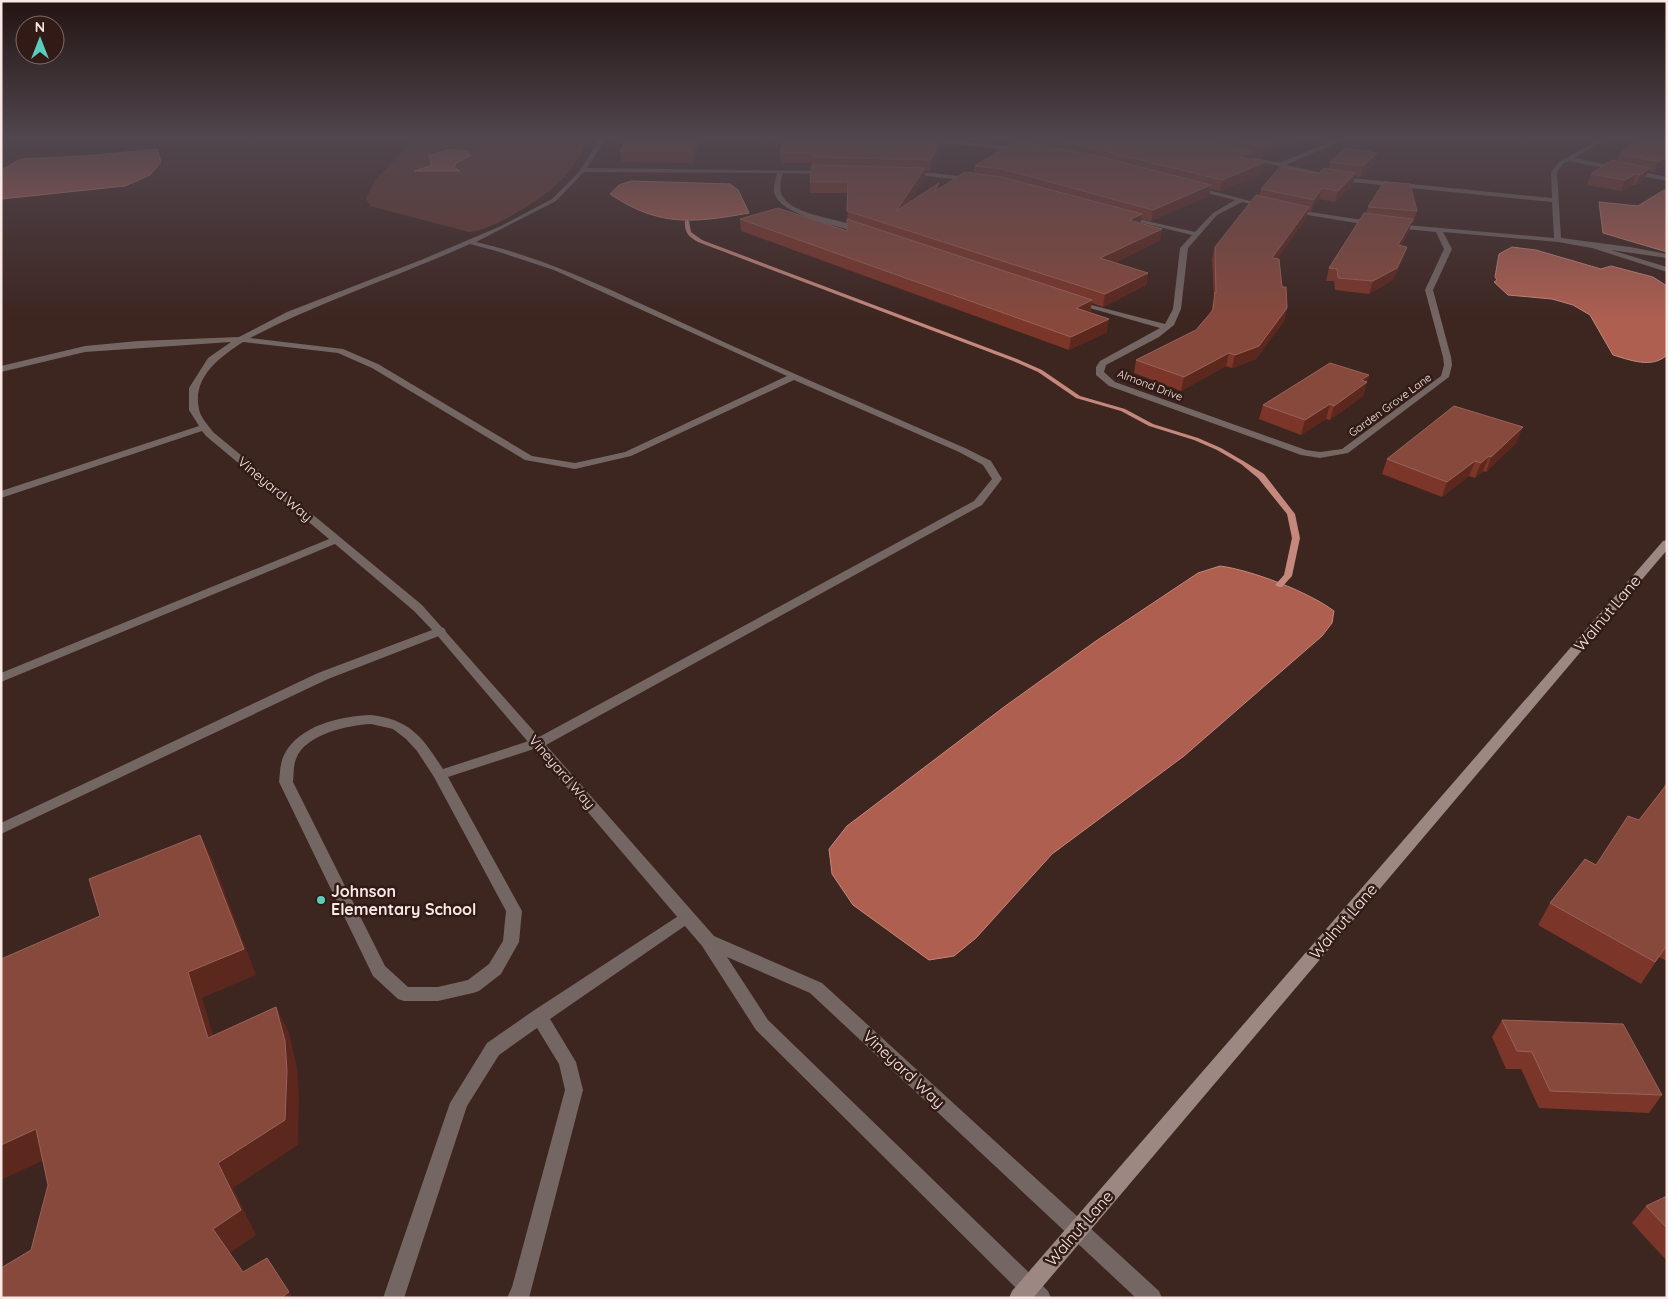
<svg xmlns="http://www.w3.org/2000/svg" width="1668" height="1299" viewBox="0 0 1668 1299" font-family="Quicksand,sans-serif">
<rect width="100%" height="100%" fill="#3d2520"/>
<!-- green -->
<path fill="#67392f" d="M416,138H591C583,149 576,162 567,174C552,194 494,230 469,232L370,206L366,198L376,179Z"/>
<!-- water -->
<path fill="#ae5f50" stroke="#c5887d" d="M157,149L161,162L150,175L125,186L1,199V170L21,159L86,156Z
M446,150L467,151L470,156L456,163L454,168L460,171H415L432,165L429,156Z
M631,181L730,184L738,190L749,213C693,223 659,227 610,194L619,185Z
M1664,190L1667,191V252L1603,233L1599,202L1638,206Z
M1512,247L1536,250L1601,269L1611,266L1653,277L1667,286V355C1652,369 1630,360 1613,355L1590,315L1573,305L1552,299L1508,295L1494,282L1497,280L1495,277L1499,254Z
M1220,566C1251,570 1309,592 1334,611L1332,623L1322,636L1184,756L1052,854L976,938L954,956L929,960L853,905L832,874L829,849L847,826L1004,707L1096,641L1198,573Z"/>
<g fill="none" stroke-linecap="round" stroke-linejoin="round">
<!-- stream -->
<path fill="#c5887d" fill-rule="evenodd" d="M687,220L689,221L691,232L702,240L1017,359L1042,370L1080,396L1125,409L1153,424L1198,438L1221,448L1245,462L1264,474L1295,514L1300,538L1292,576L1282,587H1279L1275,585L1284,575L1292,538L1287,514L1258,478L1241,464L1217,450L1194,440L1149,426L1121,411L1076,398L1038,372L1013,361L698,242C689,237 684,232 685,221Z"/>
<!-- lane -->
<path fill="#736663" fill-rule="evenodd" d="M466,138H506L468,141Z
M440,627L444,628L446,631L444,634L328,679L1,834V823L318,673Z
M371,715C411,720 422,737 443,769L538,738L543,740L545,743L543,746L448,777L522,911L519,942L501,974L479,991L473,993L438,1001H404L398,999L373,976L279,782C280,773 280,763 284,755C299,725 341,716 371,715ZM371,724L393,729L406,739L417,751L434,777L506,911L503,941L489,964L468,980L438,987H408L385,966L293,782C294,775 293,766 296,759C305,734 349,725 371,724Z
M686,911L692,913L694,917L692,921L550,1019L576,1062L583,1090L529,1298H507L512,1287L565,1090L559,1064L537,1028L499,1055L467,1106L404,1298H383L450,1103L487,1043L533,1011Z"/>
<!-- street -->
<path fill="#736663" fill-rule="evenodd" d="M600,138H606L587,168L829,171L827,174L783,173C781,180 778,190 783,197C796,218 847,218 866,231L863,233C843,228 786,216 776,197C772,190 775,181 777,173L584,172L556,201L476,242C554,260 625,297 698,330C786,371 876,409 965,448L991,461L1002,479L982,505L546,745L714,936L822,983L1159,1291L1162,1298H1136L810,993L727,957L768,1020L1048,1291L1051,1298H1026L756,1030L702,946L436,634L414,611L335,544L1,682V673L329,539L206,436L202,431L1,498V491L199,426L189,410V388L208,358L231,342L85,352L1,372V366L85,346L138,341L239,337L287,312L421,260L501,226L552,199L578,173ZM470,244L496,251L554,270L787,376L625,452L575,463L532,456L378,364L343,349L250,338C321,301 397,277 470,244ZM243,342L338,353L372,368L525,460L575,469L631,456L794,380L959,452L983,465L992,479L974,501L539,737L422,605L213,432C209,426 200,417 199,409C192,377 220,357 243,342Z
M769,138H804L801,140Z
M926,138L1020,147L1023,149L1020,151L924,141Z
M1340,138H1347L1286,165L1341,177L1552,198L1551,172L1559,162L1602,138H1609L1574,158L1667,177V181L1569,161L1563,164L1557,172L1561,238L1630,247L1667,254V258L1611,250L1667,267V272L1592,248L1558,242L1443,232L1452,249L1433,290L1451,357L1452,365L1449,377L1348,453L1320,458L1301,455L1109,386L1096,375V367L1100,361L1160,328L1072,303L1076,301L1165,324L1173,309L1180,248L1192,235L1122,218L1125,216L1195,232L1213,213L1235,200L1191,189L1193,186L1269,206L1266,208L1242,202L1217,215L1188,248L1181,309L1174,325L1159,337L1106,365L1104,372L1115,382L1306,450L1320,452L1342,449L1441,376L1444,365L1443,357L1425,290L1444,249L1436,232L1395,228L1392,226L1395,224L1554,238L1552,202L1341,181L1232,155L1235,153L1279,163Z
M910,171L972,177L975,179L972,181L908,174Z
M1291,209L1375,222L1378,224L1375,226L1289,212V210Z"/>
<!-- secondary -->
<path fill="#9c8782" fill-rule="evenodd" d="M1667,540V550L1033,1298H1009L1012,1291L1663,541Z"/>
</g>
<!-- wall -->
<path fill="#7b3529" d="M701,138L693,163L621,162L620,152Z
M784,138H945V139H943V144L930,171H925V179L909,202L974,173L975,166L1022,142L1023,138H1305L1261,157L1252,155L1251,159L1265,162L1263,173L1220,191L1211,189L1209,196L1151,221L1141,219L1140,223L1162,229L1160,240L1114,263L1148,273L1146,285L1103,307L1092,303L1090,312L1107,332L1069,350L741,231L740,219L847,231L848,193H810V182L812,163H781L780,153Z
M1621,151L1667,163L1654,172L1648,171L1645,178L1636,185H1632L1621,191L1587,185L1591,174L1617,161Z
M1330,162L1374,163L1360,177L1355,176L1353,184L1335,202L1319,199L1311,211H1308L1306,218L1277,259L1287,308L1284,321L1256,359L1232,368L1226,366L1181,391L1134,373L1136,360L1196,330L1211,313L1214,297L1212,259L1215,247L1259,196L1261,189L1318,174L1329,168Z
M1368,207L1417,211L1413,223L1412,222L1409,230L1401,246L1407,247L1403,259L1393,280L1369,294L1335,290L1334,281H1326L1329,268L1366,214Z
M1369,375L1363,396L1330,420L1326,419L1301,435L1259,419L1263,405Z
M1517,442L1486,472L1483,471L1475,478L1469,476L1442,497L1382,474L1387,459Z
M1667,782V961L1659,957L1641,984L1538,925L1550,903L1596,865L1639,820L1665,786H1664Z
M1502,1020L1662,1095L1649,1113L1539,1108L1521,1069H1506L1492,1037Z
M1667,1196V1261L1632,1223L1646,1206Z"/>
<!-- shaded-wall -->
<path fill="#5c271d" d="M697,138H701L693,163V152Z
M942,138H943V144L930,171L931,160Z
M1285,138H1305L1261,157L1263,147Z
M1253,152L1251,162L1240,157Z
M1377,153L1374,163L1360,177L1363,166Z
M1667,156V163L1654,172L1658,162Z
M1265,162L1263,173L1220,191L1222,180Z
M925,168V179L896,222V211Z
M1650,168L1645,178L1636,185L1640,175Z
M1356,173L1353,184L1335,202L1338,191Z
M1636,174L1632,185L1621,191L1625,180Z
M939,183V194L934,192Z
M1211,185L1209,196L1151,221L1153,210Z
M1322,188L1319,199L1311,211L1314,200Z
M1309,207L1306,218L1269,271L1272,258Z
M1142,214L1140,226L1129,220Z
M1413,219L1409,230L1395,257L1398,245Z
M1162,229L1160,240L1098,271L1100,258Z
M1407,247L1403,259L1393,280L1369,294L1373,281Z
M1148,273L1146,285L1103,307L1105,294Z
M1092,300L1090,313L1076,308Z
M1287,308L1284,321L1256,359L1232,368L1235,355Z
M1109,319L1107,332L1069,350L1071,337Z
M1229,353L1226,366L1181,391L1184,377Z
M1369,375L1363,396L1330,420L1334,406L1361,380Z
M1330,404L1326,419L1301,435L1305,420Z
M1523,427L1517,442L1486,472L1491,457Z
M1489,456L1483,471L1475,478L1481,463Z
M1475,461L1469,476L1442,497L1447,482Z
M200,835L213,861L256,975L202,998L222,1064L208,1038L188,972Z
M276,1007L289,1033L297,1067L299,1097L298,1145L233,1188L256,1235L230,1253L213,1229L218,1163Z
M36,1129L55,1155L1,1180V1145Z
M289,1292L293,1298H281Z"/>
<!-- building -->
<path fill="#88493d" stroke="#9a6258" d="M626,138H697L693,152H620Z
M784,138H942L931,160L812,157L813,153H780Z
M1036,138H1196L1253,152L1240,157L1265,162L1222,180L1079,145Z
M1221,138H1285L1263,147Z
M1645,138H1667V156L1658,162L1621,154L1626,151H1621Z
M1014,141L1093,155L1211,185L1153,210L1002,169L975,166Z
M1345,148L1377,153L1363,166L1330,162Z
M1612,160L1650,168L1640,175L1636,174L1625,180L1591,174Z
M812,165L925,168L896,211L939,183L934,192L965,172L1002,177L1142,214L1129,220L1162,229L1100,258L1148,273L1105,294L847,211L848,182H810Z
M1280,167L1318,174L1324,168L1356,173L1338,191L1322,188L1314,200L1261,189Z
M1384,182L1410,184L1417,211L1368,207Z
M1256,195L1309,207L1272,258L1279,259L1282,287H1286L1287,308L1259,346L1235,355L1229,353L1184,377L1136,360L1196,330L1213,310L1215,292L1216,293L1215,247Z
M778,208L847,231V219L1092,300L1076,308L1109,319L1071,337L740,219Z
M1364,213L1413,219L1398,245L1407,247L1397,268L1373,281L1338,278L1337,269L1329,268Z
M1330,363L1369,375L1361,380L1367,382L1334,406L1330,404L1305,420L1263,405Z
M1454,406L1523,427L1491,457L1489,456L1481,463L1475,461L1447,482L1387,459Z
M1667,784V945L1655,962L1550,903L1585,859L1596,865L1628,816L1639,820Z
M200,835L244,949L188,972L208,1038L276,1007L285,1041L287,1071L285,1120L218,1163L241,1210L213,1229L243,1272L267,1258L289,1292L281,1298H1V1268L31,1250L48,1185L36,1129L1,1145V959L100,916L89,879Z
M1502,1020L1623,1024L1662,1095L1550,1091L1532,1052L1517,1051Z
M1667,1196V1228L1646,1206Z"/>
<!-- sky -->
<linearGradient id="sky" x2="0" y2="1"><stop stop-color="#221412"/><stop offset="0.43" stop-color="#51464e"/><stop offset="1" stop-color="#51464e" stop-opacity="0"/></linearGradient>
<rect width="1668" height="320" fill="url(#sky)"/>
<!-- markers -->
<circle fill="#5acebc" stroke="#321b16" stroke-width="2" cx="321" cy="900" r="5"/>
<g text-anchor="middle" stroke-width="5" stroke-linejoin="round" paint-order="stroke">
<!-- far-street labels -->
<g font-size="11" fill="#fae8e5" stroke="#321b16">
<text transform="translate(1150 385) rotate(21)" y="4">Almond Drive</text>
<text transform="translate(1390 405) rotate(-36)" y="4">Garden Grove Lane</text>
</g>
<!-- street labels -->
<g font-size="14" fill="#fae8e5" stroke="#321b16">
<text transform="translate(275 489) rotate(40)" y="5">Vineyard Way</text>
<text transform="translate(562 772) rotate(49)" y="5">Vineyard Way</text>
</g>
<!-- near-street labels -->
<g font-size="16" fill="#fae8e5" stroke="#321b16">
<text transform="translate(1607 613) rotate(-50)" y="6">Walnut Lane</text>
<text transform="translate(1343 921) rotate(-49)" y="6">Walnut Lane</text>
<text transform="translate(904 1069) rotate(43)" y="6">Vineyard Way</text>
<text transform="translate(1079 1228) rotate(-49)" y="6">Walnut Lane</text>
</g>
<!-- near-poi labels -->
<g font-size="16" font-weight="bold" fill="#fae8e5" stroke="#321b16" text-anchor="start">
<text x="331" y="897">Johnson<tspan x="331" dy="18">Elementary School</tspan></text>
</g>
</g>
<!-- border -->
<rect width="1668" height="1299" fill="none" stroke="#fae8e5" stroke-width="5"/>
<!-- north arrow -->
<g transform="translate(40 40)"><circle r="24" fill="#321b16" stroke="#826d69"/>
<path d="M0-4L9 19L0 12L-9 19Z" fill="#5acebc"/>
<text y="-8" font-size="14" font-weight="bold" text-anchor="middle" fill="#fae8e5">N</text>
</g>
</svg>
